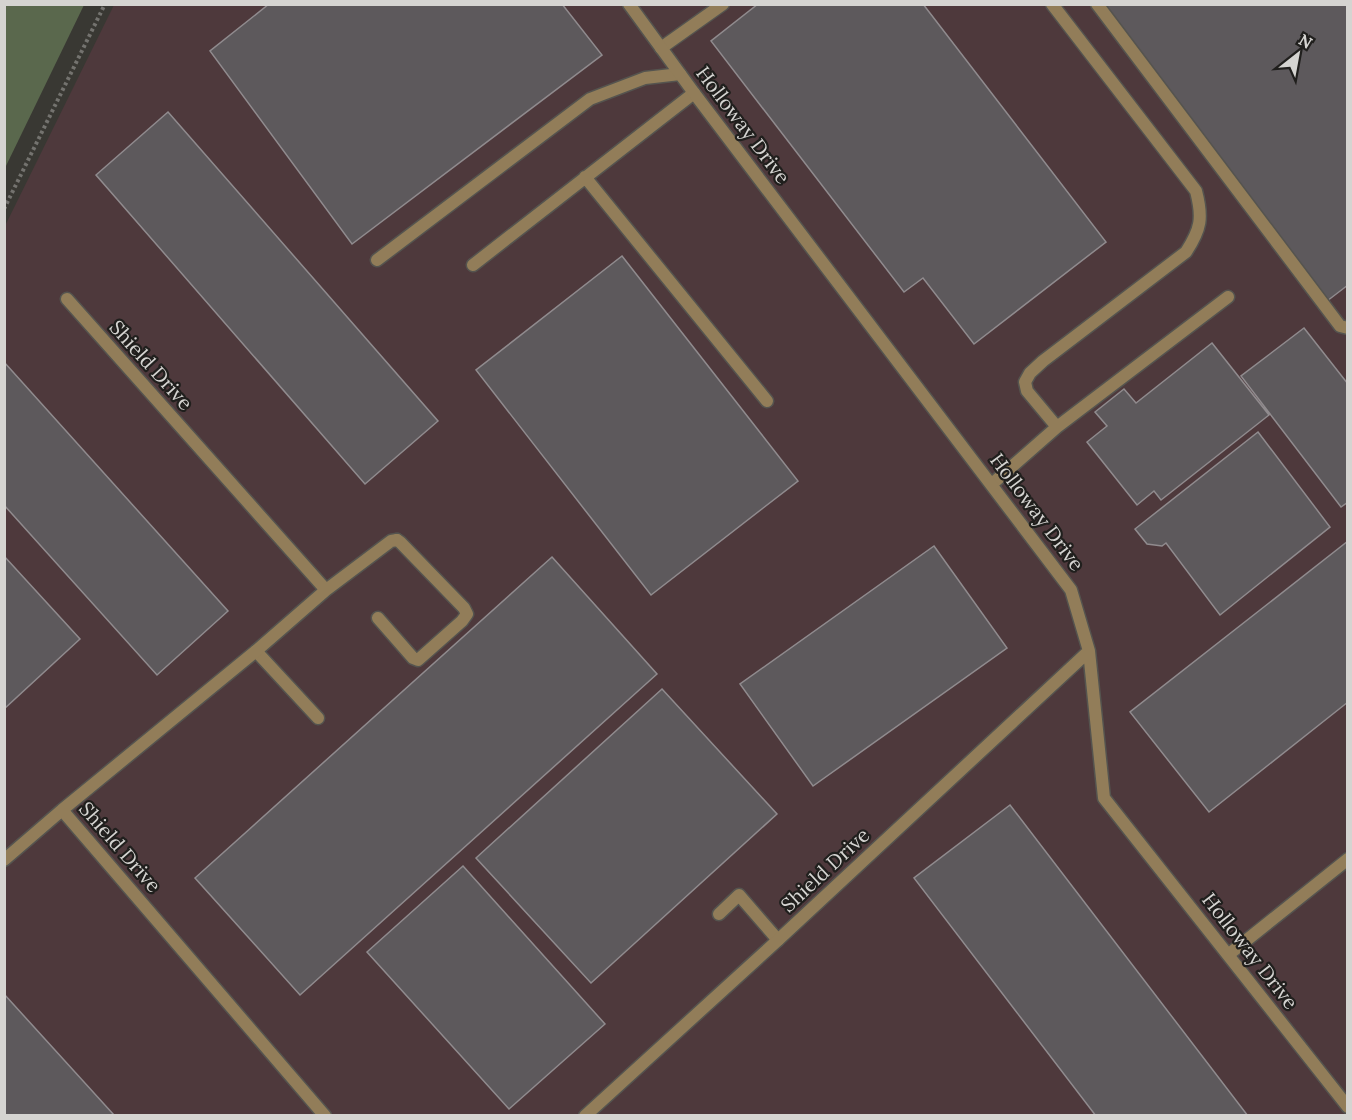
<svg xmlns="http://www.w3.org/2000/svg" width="1352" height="1120" viewBox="0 0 1352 1120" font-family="Lora,serif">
<rect width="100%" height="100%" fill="#393833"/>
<!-- industrial -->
<path fill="#4e393c" d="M114,5H1347V1115H5L4,228Z"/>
<!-- green -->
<path fill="#5a684d" d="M5,4L84,5L5,168L4,5Z"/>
<!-- building -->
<path fill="#5d595c" stroke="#908b8e" stroke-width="1.5" d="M269,4H562L602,55L352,244L210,51Z
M758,4H923L1106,242L974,344L923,278L904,292L711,41Z
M1104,4H1348V285L1327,301Z
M168,112L438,421L365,484L96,175Z
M622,256L798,481L651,595L476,370Z
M1304,328L1348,384V502L1341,507L1241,376Z
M1212,343L1269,415L1161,500L1154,491L1137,505L1087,442L1107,426L1095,412L1124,389L1136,403Z
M4,362L228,611L157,675L4,505Z
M1258,432L1330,527L1220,615L1166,543L1162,546L1147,544L1135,529Z
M1348,541V702L1209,812L1130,712Z
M934,546L1007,648L813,786L740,684Z
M4,556L80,639L4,709Z
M552,557L657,674L300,995L195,878Z
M662,689L777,814L591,983L476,858Z
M1010,805L1248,1116H1096L914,878Z
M463,866L605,1024L509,1109L367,952Z
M4,994L114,1115L4,1116Z"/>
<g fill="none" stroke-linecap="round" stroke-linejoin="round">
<!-- lane casing -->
<g stroke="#55544f" stroke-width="15">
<path id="lane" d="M1097,4L1340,326L1348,328
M661,48L723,4
M585,177L767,401
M377,260L590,99L645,78L680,74
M473,265L694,93
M1057,427L1228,297
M992,484L1057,427L1027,391L1025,382L1030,373L1043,361L1186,252C1201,229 1203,218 1196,191L1052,4
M378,618L413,658L418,660L462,621L467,614L464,608L400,542L397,540
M256,651L318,718
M719,914L739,895L778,940"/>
</g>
<!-- street casing -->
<g stroke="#55544f" stroke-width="15">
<path id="street" d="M629,4L694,93L1071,590L1089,651L1104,798L1348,1107
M67,299L326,590
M62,810L325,1116
M4,860L62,810L256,651L326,590L391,541L397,540
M1228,955L1348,859
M585,1116L778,940L1089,651"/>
</g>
<!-- path -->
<path stroke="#74736f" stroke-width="4" stroke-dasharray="3 3" stroke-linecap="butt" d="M4,209L105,4"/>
<!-- lane -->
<use href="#lane" stroke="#927d59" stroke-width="12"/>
<!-- street -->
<use href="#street" stroke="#927d59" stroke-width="12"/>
</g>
<g text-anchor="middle" stroke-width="4.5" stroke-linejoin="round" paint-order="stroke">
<!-- street labels -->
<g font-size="20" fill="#d5d4d1" stroke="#201f1d">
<text transform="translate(743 125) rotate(53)" y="7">Holloway Drive</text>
<text transform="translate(151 365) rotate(48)" y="7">Shield Drive</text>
<text transform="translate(1037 512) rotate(53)" y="7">Holloway Drive</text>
<text transform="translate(120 847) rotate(49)" y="7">Shield Drive</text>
<text transform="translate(825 870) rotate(-43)" y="7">Shield Drive</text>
<text transform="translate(1250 951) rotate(52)" y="7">Holloway Drive</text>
</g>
</g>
<!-- border -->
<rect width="1352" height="1120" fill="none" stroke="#d5d4d1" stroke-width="12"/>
<!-- north arrow -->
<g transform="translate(1298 54) rotate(31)" stroke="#201f1d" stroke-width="4.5" paint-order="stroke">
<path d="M0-4.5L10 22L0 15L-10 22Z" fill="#d5d4d1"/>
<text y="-9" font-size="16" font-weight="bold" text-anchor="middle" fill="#d5d4d1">N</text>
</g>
</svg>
